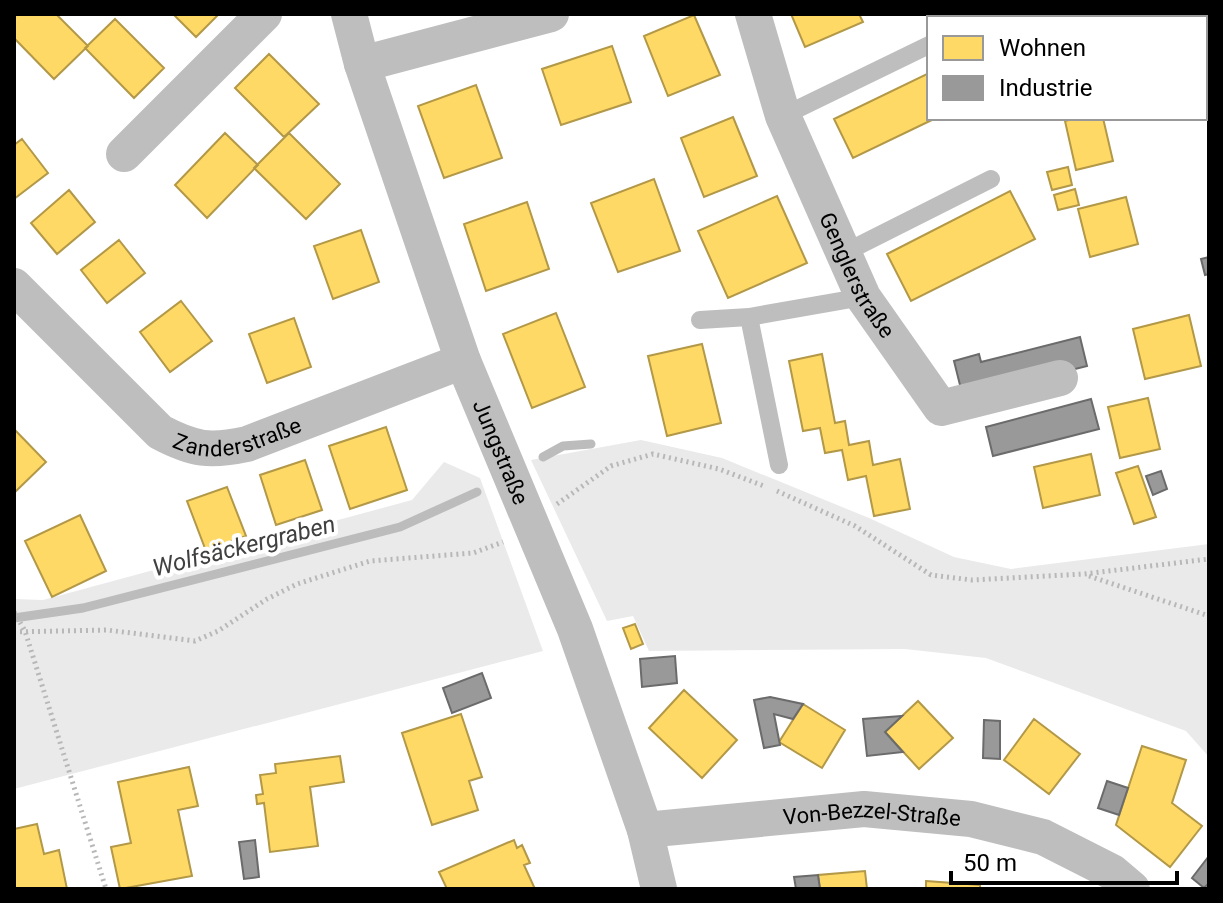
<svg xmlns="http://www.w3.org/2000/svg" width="1223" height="903" viewBox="0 0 1223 903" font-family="Roboto,sans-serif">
<rect width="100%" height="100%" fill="#fff"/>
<!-- green -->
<path fill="#eaeaea" d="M641,440L722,458L869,518L954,557L1011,569L1209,544V757L1186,731L986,658L905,649L649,651L633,616L607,621L531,460Z
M444,462L480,478L543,651L14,789V599L43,600L412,500Z"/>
<!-- homes -->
<path fill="#ffd966" stroke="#b29847" stroke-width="2" d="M17,14H56L88,46L54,79L14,38V17Z
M173,14H219L196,37Z
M791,14H859L863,22L805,47Z
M1033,14H1102L1103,18H1034Z
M694,15L720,75L668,96L644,36Z
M115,19L164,68L134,98L85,48Z
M612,46L631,102L561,125L542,69Z
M269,54L319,104L284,137L235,88Z
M929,73V118H936L853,158L834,119Z
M476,85L502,158L444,178L418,106Z
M733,117L757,176L704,197L681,138Z
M1076,118H1103L1113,161L1076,170L1065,121Z
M225,133L258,165L207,218L175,185Z
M289,133L340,184L306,219L254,168Z
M22,139L48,173L14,199V145Z
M1068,167L1072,185L1052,190L1047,172Z
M654,179L680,251L618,272L591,203Z
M1075,189L1079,205L1058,210L1054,195Z
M69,190L95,222L57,254L31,223Z
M1010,191L1035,239L911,301L887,254Z
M777,196L807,263L728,298L698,231Z
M1126,197L1138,244L1090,257L1078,209Z
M527,202L549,269L486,291L464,224Z
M361,230L379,282L333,299L314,246Z
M119,240L145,273L107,303L81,270Z
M181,301L212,341L170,372L140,332Z
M556,313L585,387L532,408L503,334Z
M1189,315L1201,366L1145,379L1133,329Z
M294,318L311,367L267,383L249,334Z
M702,344L721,423L667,436L648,356Z
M822,354L835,423L845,421L849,445L869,441L873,465L900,459L910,509L874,516L866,476L848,480L842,450L825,453L820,428L803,431L789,361Z
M1148,398L1160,449L1120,458L1108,407Z
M386,427L407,490L350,509L329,446Z
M14,429L46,462L15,492L14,491Z
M1091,454L1100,495L1043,508L1034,467Z
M305,460L322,510L276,525L260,475Z
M1138,466L1156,517L1134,524L1116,473Z
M227,487L246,536L206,551L187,501Z
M80,515L106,571L52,597L25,541Z
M635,624L643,644L631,649L623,628Z
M684,690L737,740L702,778L649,728Z
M918,701L953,738L919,769L885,732Z
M803,704L845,730L822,768L779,742Z
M461,714L482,777L469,781L478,810L432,825L402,733Z
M1034,719L1080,754L1049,794L1004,760Z
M1142,746L1186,760L1172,803L1202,826L1170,867L1116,825Z
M340,756L344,782L310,787L318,846L270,852L264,803L257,804L256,795L263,794L260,775L276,773L275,764Z
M189,767L198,806L178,810L192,876L120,889L111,847L131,843L118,782Z
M37,824L44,854L59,850L67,889H14V829Z
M514,840L517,848L522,845L530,863L524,865L535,889H447L439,872Z
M865,871L867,889H820L818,875Z
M926,881L980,885V889H926Z"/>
<!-- industry -->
<path fill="#999" stroke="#6b6b6b" stroke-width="2" d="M1209,257V274L1205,275L1201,259Z
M1080,337L1087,366L963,397L954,361L979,354L981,362Z
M1091,399L1099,429L993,456L986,427Z
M1161,471L1167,489L1153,495L1146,476Z
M675,656L677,683L642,687L640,659Z
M482,673L491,698L452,713L443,688Z
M770,697L803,704L793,719L774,714L780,745L764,748L754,700Z
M902,716L885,732L903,752L867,756L863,719Z
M984,720L1000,721V759L983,758Z
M1107,781L1128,788L1119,815L1098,808Z
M255,840L259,877L244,879L239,842Z
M1209,856V883L1204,888L1192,878Z
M818,875L820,889H796L794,877Z"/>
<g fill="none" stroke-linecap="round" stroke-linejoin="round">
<!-- stream -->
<path stroke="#bcbcbc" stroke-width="9" d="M543,457L563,446L591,444
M14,618L83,608L400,527L477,492"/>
<!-- path -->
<path stroke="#b8b8b8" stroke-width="5" stroke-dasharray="2 4" stroke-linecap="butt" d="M777,491L855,526L931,575L972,580L1084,574L1209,559
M557,504L611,466L653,454L719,469L764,486
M1089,576L1209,616
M14,612L25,631L106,889
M14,632L107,630L195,641L218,631L267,599L297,584L370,561L473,553L503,542"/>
<!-- lane -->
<path stroke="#bebebe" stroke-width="18" d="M783,116L929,45
M844,253L991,179
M700,320L749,317
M779,465L749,317L863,297"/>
<!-- street -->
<g stroke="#bebebe" stroke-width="36">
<path id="s1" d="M349,14L362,64L463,361L575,629L645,830L659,889"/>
<path id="s2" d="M753,14L783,116L863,297L941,408L1060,378"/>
<path d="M1206,14L1209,22"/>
<path d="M362,64L551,14"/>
<path d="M124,154L264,14"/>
<path id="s3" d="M14,286L160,432C194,450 210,452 247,444L463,361"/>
<path id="s4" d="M645,830L864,809L971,819L1043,837L1112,872L1132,889"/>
</g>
</g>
<g text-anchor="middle" stroke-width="8" stroke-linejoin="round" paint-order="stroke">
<!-- street labels -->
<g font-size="22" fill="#000" stroke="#fff">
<text dy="8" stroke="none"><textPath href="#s2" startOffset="282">Genglerstraße</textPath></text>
<text dy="8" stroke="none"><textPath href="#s3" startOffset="288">Zanderstraße</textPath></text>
<text dy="8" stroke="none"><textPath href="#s1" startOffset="464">Jungstraße</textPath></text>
<text dy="8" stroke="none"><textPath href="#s4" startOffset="228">Von-Bezzel-Straße</textPath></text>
</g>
<!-- water labels -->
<g font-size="24" font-style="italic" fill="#404040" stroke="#fff">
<text transform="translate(244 546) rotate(-14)" y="8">Wolfsäckergraben</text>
</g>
</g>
<!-- border -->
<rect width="1223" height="903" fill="none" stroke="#000000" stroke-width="32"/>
<!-- legend -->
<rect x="927" y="16" width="280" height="104" fill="#ffffff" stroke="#999999" stroke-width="2"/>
<rect x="943" y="36" width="40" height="24" fill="#ffd966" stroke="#999999" stroke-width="2"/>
<text x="999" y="56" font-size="24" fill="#000000">Wohnen</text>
<rect x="943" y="76" width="40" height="24" fill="#999999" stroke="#999999" stroke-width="2"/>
<text x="999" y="96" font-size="24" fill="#000000">Industrie</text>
<!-- scale -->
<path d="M951 871v12h226v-12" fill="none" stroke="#000000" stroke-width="4"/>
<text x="963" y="871" font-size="24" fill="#000000" stroke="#ffffff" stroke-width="6" paint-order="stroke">50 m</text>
</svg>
